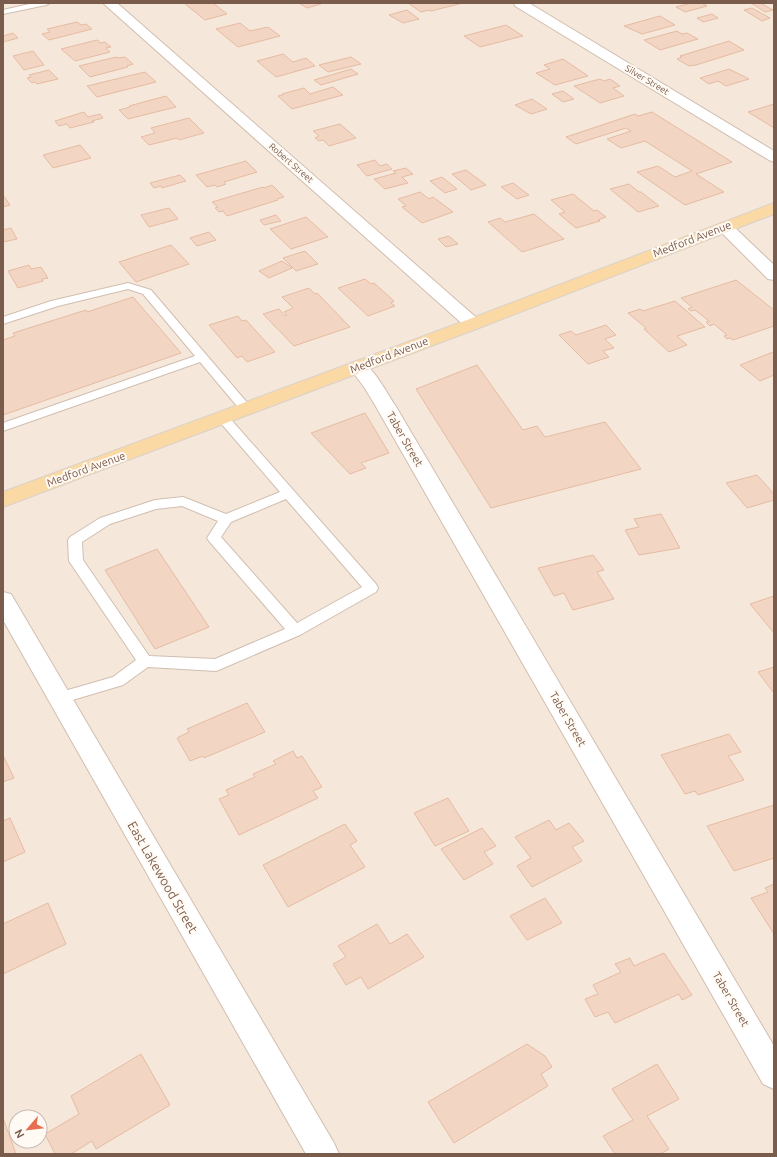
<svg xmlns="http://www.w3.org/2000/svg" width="777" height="1157" viewBox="0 0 777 1157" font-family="Ubuntu,sans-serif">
<rect width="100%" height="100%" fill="#fdf6ec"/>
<!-- residential -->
<path fill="#f5e8da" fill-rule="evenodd" d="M3,3H774V1154H3ZM16,1117H40V1141H16Z"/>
<!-- building -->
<path fill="#f3d5c3" stroke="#e6bba3" d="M184,3H213L227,14L205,20Z
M299,3H319L321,4L307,8Z
M408,3H463L431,11L429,10L421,12Z
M691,3H702L707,6L685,12L676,7Z
M751,3H760L773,10L765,12Z
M752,8L770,18L762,21L744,10Z
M407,10L419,19L403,23L389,15Z
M712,14L718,18L703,22L697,18Z
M660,16L675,25L642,34L624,26Z
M77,22L81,25L86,24L92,29L49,40L42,34L50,32L47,29Z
M240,23L250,31L268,27L280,36L238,47L216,29Z
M506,25L523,36L480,47L464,36Z
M677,31L682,34L687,33L698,39L660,50L644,40Z
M13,33L18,38L3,42V36Z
M97,40L101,43L105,42L111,47L106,48L110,52L75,61L61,49Z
M729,41L744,50L696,65L689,66L677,59L682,57L680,56Z
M33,51L44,65L24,70L13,56Z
M283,54L293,62L306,58L315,66L276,77L257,61Z
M116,57L118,58L125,57L133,64L127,66L128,67L90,77L79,66Z
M351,57L361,64L328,72L319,65Z
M563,59L588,76L555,85L536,73L550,69L544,65Z
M351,69L358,74L321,85L314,80Z
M729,69L749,79L726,86L718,81L709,84L700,78Z
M49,70L58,79L37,84L35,82L32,83L27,78L31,77L29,75Z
M145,72L156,82L97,97L87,86Z
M600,79L604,81L610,79L620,86L613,88L624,96L600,103L574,86Z
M333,87L343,95L292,109L278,96L283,95L282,94L304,88L310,94Z
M563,91L574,99L563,102L552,94Z
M166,96L176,107L128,119L119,110L130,107L129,106Z
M532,99L547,109L531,114L515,105Z
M774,104V128L748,112Z
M84,112L88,117L100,114L103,118L92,121L94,122L70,128L67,124L59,126L55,121Z
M652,112L732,162L696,174L724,192L685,205L637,172L658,166L675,177L692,171L645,141L621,148L607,139L631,131L626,128L576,144L566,137L635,114L638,116Z
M189,118L204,133L179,140L177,138L149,145L141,137L155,133L151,128Z
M340,124L356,138L329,146L323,140L319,141L315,138L319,136L313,131Z
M80,145L91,158L53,168L43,155Z
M375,160L380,166L387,164L392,169L367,176L357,165Z
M246,161L257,172L224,182L226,184L217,187L215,185L207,187L196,175Z
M406,168L413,174L402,177L408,183L385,189L374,179L396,173L393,171Z
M466,170L486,185L471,190L452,174Z
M180,175L186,181L162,188L161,186L154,188L150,183Z
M442,177L457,189L445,193L430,181Z
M513,183L529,195L517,199L501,187Z
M629,184L639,192H641L659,206L638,212L610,189Z
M272,185L284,197L277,199L278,200L227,216L223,211L219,212L215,208L218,207L212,202L263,187L264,188Z
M420,192L429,199L433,197L453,212L422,223L402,207L406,206L398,199Z
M573,194L594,211L597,210L606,217L598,220L600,221L576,228L559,214L565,212L551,200Z
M3,195L10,205L3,207Z
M169,208L178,219L149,227L141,215Z
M534,214L564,239L522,252L488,222L500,218L505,222Z
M276,215L281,221L264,225L260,220Z
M306,217L328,237L291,249L270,229Z
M11,228L17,239L3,242V230Z
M209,232L216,240L197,246L190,238Z
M449,236L458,244L446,247L438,239Z
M171,245L189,264L136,282L119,262Z
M305,251L318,264L296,271L283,258Z
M282,261L292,268L269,278L259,271Z
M29,265L31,269L41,267L48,278L42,279L43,281L18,288L8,271Z
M365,279L371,284L374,283L394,301L391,303L395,306L368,316L338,288Z
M736,280L774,310V326L733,340L730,338L727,339L724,336L727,335L714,324L710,326L706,322L709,321L695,310L691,311L688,309L692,307L681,298Z
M309,288L315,294L317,293L350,327L294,346L263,314L279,309L285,316L287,315L284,312L293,308L282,297Z
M133,297L181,353L3,415V340L15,336L13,333L86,310L87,312Z
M675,301L705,327L677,336L687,345L669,352L644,329L646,328L628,313L640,309L643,311Z
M238,316L242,321L246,320L275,352L247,362L242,356L237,358L209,325Z
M606,325L616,335L605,339L614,348L603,351L609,357L588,364L559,335L571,331L576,335Z
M773,352L774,353V375L760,381L740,365Z
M477,365L523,430L537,426L545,437L605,422L641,469L491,508L416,389Z
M365,413L389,453L361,463L366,468L350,474L311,433Z
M757,475L774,494V500L747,508L726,483Z
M661,514L680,548L639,555L625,530L639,527L634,519Z
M157,549L209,627L155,649L105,570Z
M593,555L604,570L597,572L614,599L573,610L564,593L554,596L538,568Z
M774,596V633L750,604Z
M774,667V691L773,692L758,672Z
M247,703L265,732L204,758L203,756L190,761L177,738L189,732L187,729Z
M729,734L741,752L728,756L744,780L698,795L695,791L685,794L661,755Z
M293,751L297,758L302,756L322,787L313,791L318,798L239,835L219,799L229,795L226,790L255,777L253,774L276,764L273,761Z
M3,755L14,778L3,782Z
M448,798L469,831L435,846L414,813Z
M774,805V858L734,871L707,826Z
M10,818L25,852L3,862V821Z
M549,820L556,830L569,823L584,841L572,847L582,861L532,887L517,866L531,858L515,837Z
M345,824L357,841L350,845L365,867L288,907L263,865Z
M482,828L496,846L484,852L493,864L464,880L441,849Z
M774,884V934L751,898L768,892L765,888Z
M545,898L562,923L527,940L510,916Z
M48,903L66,944L3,974V924Z
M377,924L390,944L407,934L424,957L368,989L361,977L346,985L333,964L346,957L338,946Z
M664,953L692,995L682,1000L679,994L615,1023L608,1012L595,1017L585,999L598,994L593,985L621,972L615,964L630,958L634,966Z
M527,1044L545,1056L552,1067L541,1074L548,1086L454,1143L428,1102Z
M141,1054L170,1105L96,1149L92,1141L71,1154H55L45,1134L79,1114L71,1096Z
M657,1064L679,1099L647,1116L669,1149L660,1154H615L603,1136L633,1120L612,1089Z
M3,1118L16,1154H3Z"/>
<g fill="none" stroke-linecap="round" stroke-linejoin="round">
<!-- lane casing -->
<g stroke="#d1beb0" stroke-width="2">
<path id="lane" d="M34,3H50L46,5L3,14V10Z
M128,283L151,290L250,406L252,409L250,412H242L200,362L3,431V423L195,356L143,294L128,289L58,306L3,324V317L51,301Z
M223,414L227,415L376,584L378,588L376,592L300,635L221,669L216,671L148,667L123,685L59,704L54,702L51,698L54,694L113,677L136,660L69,561L68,540L70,537L100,518L155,500L183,497L226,514L280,492L219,421L217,418L219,415ZM286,499L362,587L297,623L221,537L231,522ZM182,506L218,521L207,538L209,541L285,629L215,659L149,656L83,560L82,542L110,524L156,509Z"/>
</g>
<!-- street casing -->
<g stroke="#d1beb0" stroke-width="2">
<path id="street" d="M103,3H117L479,320L482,324L479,328L473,329L467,328Z
M514,3H529L774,151V162L769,160L515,6Z
M725,222L731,224L774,265V280L768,279L719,230L717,227L719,224Z
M358,361C373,365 386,392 395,405L774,1046V1089L763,1084L375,405L364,387L349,367L351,363Z
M3,592L11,594L334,1143L339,1154H306L3,620Z"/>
</g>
<!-- primary casing -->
<g stroke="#dad1cd" stroke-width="2">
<path id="primary" d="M774,203V214L479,328L3,507V492L467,320Z"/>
</g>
<!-- lane -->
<use href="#lane" fill="#fff" fill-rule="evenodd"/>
<!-- street -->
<use href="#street" fill="#fff" fill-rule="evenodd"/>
<!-- primary -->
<use href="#primary" fill="#fbd9a5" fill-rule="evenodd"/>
</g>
<g text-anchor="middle" stroke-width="4" stroke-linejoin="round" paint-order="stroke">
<!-- far-street labels -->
<g font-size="9" fill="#7a5c4d" stroke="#fffaf3">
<text transform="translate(647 80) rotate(31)" y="3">Silver Street</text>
<text transform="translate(291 163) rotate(41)" y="3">Robert Street</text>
</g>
<!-- street labels -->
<g font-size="11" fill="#7a5c4d" stroke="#fffaf3">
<text transform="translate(692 239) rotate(-21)" y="4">Medford Avenue</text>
<text transform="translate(389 355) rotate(-21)" y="4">Medford Avenue</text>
<text transform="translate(405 439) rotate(60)" y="4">Taber Street</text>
<text transform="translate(86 469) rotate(-20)" y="4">Medford Avenue</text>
<text transform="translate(568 719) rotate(60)" y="4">Taber Street</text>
<text transform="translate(731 999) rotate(60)" y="4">Taber Street</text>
</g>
<!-- near-street labels -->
<g font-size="13" fill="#7a5c4d" stroke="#fffaf3">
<text transform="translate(163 877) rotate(60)" y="5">East Lakewood Street</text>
</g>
</g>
<!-- border -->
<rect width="777" height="1157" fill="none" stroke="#7a5c4d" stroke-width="8"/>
<!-- north arrow -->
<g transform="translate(28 1129) rotate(242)"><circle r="19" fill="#fffaf3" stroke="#cabbb1"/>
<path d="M0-3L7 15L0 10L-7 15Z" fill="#e76f51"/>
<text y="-6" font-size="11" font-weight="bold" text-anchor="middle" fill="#7a5c4d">N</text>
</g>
</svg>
